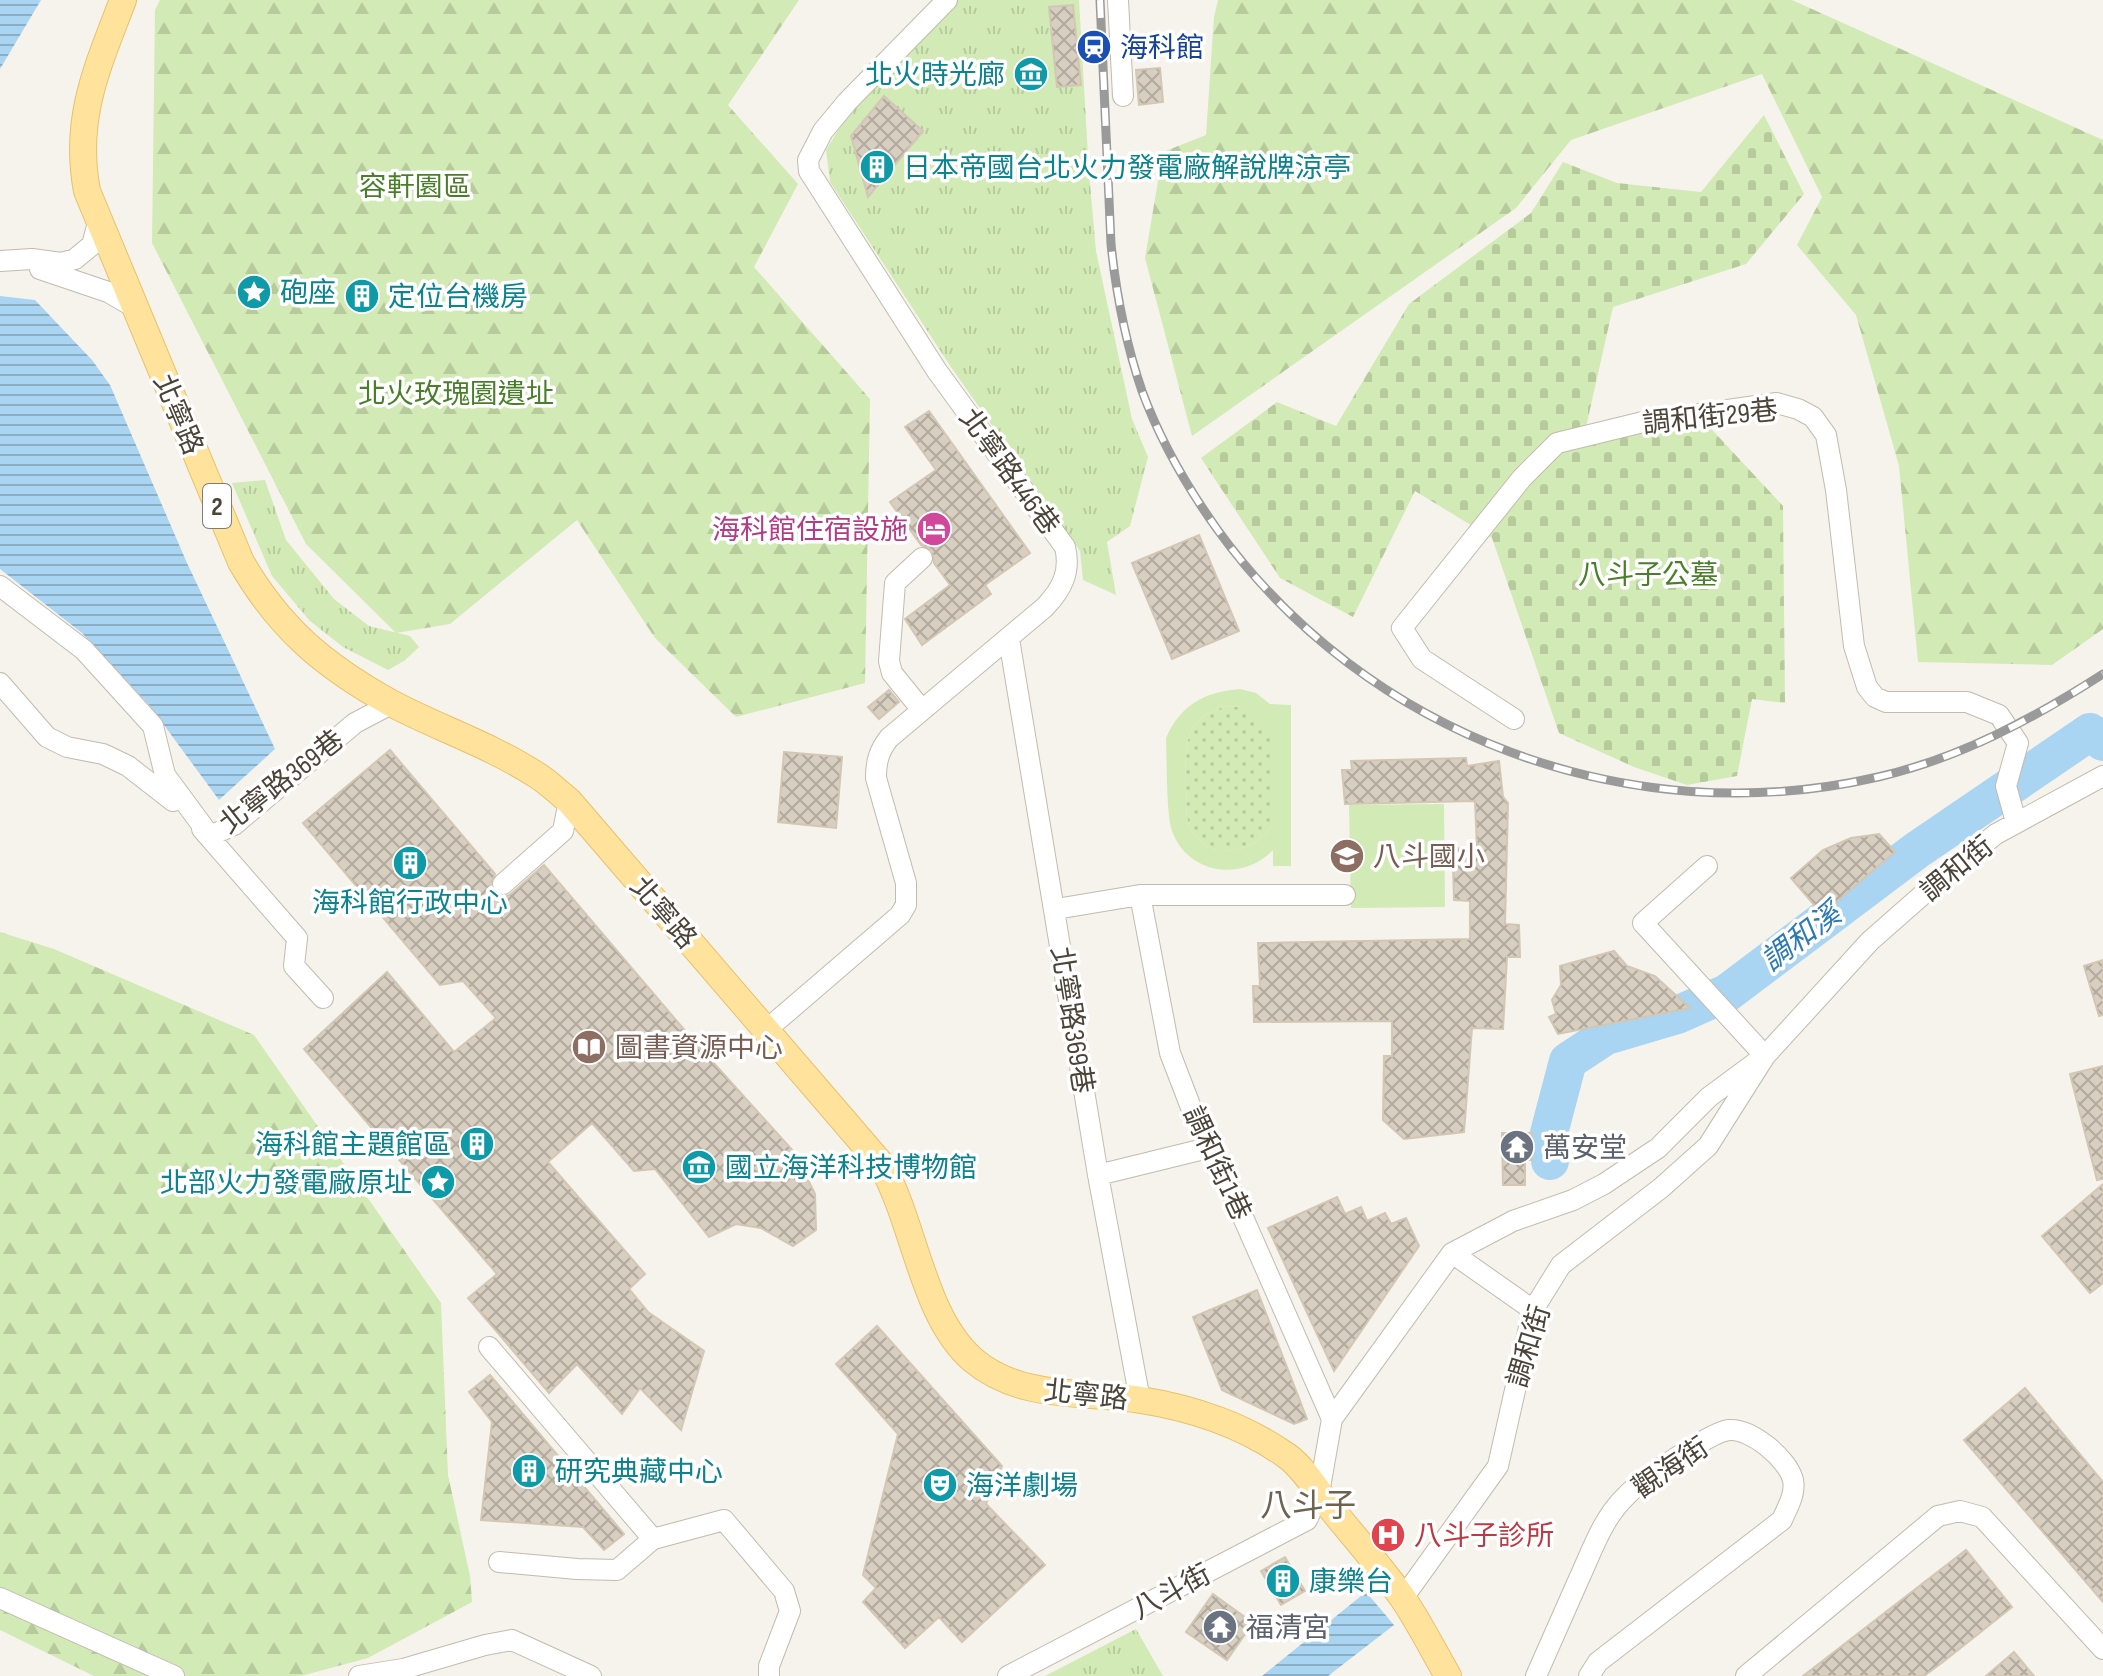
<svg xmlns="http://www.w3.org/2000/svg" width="2103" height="1676" viewBox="0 0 2103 1676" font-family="'Sofia Sans Condensed','Noto Sans TC',sans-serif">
<defs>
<pattern id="grass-dots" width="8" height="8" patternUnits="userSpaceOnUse" patternTransform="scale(2)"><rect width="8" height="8" fill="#d2eab5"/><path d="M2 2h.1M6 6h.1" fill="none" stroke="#b6ca9c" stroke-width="1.8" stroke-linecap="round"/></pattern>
<pattern id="forest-firs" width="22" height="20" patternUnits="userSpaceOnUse" patternTransform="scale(2)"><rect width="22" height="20" fill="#d2eab5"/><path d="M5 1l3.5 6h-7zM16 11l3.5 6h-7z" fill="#b6ca9c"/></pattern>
<pattern id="cemetery-stones" width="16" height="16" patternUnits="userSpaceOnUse" patternTransform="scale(2)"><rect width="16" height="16" fill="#d2eab5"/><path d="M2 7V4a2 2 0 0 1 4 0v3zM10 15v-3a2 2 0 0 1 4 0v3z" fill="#b6ca9c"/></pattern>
<pattern id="park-tufts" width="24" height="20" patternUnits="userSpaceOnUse" patternTransform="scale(2)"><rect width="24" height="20" fill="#d2eab5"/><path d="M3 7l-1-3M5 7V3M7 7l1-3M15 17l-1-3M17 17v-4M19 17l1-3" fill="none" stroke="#b6ca9c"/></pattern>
<pattern id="water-rules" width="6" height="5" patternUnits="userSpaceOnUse" patternTransform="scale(2)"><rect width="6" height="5" fill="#a9d4f2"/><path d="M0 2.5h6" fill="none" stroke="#8caec5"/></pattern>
<pattern id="building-cross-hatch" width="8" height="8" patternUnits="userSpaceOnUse" patternTransform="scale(2)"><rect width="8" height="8" fill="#d8cfc1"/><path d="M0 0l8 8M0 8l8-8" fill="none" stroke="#b1aa9e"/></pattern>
</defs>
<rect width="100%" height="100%" fill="#f6f3ec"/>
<!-- grass -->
<path fill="url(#grass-dots)" d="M1228,706L1241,707L1257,716L1273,736V824C1256,852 1211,864 1192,831C1184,819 1187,802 1186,789C1186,749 1180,717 1228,706Z"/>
<!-- forest -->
<path fill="url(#forest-firs)" d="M160,0H799L728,105L798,184L754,267L870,399L865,683L736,717L655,638L577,520L450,624L396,633L306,544L152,243L155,10Z
M1218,0H1792L2103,140V629L2052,665L1918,662L1899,466L1856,315L1797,245L1822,197L1762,74L1571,140L1516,208L1192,436L1145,258L1163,152L1206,135L1214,17Z
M0,932L54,949L254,1035L441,1303L448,1475L470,1576L472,1602L368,1658L301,1676H94L0,1630Z"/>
<!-- cemetery -->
<path fill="url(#cemetery-stones)" d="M1764,115L1804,194L1746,264L1613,307L1582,445L1703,420L1783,506L1785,703L1752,699L1737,776L1687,785L1634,767L1559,733L1492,538L1415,491L1353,617L1280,578L1201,458L1277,402L1336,426L1409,304L1531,213L1563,162L1617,183L1701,192Z"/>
<!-- park -->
<path fill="url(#park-tufts)" d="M955,0H1079L1089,173L1096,251L1132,419L1148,457L1130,526L1107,542L1116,595L1083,580L1080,551L951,367L830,182L826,150L845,119Z
M265,480L286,540L334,599L369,626L410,636L419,647L404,661L388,670L343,647L310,621L272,576L232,483Z
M1136,1629L1163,1676H1045Z"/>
<!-- pitch -->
<path fill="#d2eab5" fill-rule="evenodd" d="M1240,689L1256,693L1270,704L1291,705V866H1273V850C1243,882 1188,875 1172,831C1166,814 1167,759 1166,738C1181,704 1205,692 1240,689ZM1228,706L1241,707L1256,716L1272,736L1273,824C1256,852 1211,864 1192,831C1184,819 1187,802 1186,789C1186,749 1180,717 1228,706Z
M1444,804L1445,907L1351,908L1349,805Z"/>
<!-- water -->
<path fill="url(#water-rules)" d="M0,0H41L0,69Z
M0,296L35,300L92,360L110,385L187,563L275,749L219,800L150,706L82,633L0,569Z
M1366,1592L1394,1625L1328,1676H1262Z"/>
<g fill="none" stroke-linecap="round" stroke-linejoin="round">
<!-- river -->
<path stroke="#a9d4f2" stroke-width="38" d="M1550,1161L1549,1133L1568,1061L1606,1036L1677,1015L1727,993L1917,850L2090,732L2103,742"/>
</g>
<!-- building -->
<path fill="url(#building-cross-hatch)" stroke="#d3c7b4" stroke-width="2" d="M1073,5L1081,85L1057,87L1049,7Z
M1160,68L1163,102L1139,105L1136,70Z
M884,96L923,131L868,197L851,136Z
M929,411L1030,553L985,585L991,594L922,645L905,619L950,585L934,563L932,550L921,545L890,502L936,470L905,427Z
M1199,535L1239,631L1172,659L1132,563Z
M889,690L899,702L879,719L868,707Z
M390,750L495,874L490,886L494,893L505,897L511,894L544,865L693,1040L795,1153L815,1194L816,1230L793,1246L761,1228L736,1224L709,1237L655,1169L634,1171L592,1123L548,1162L645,1274L629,1289L648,1312L704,1351L681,1430L640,1388L622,1414L577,1364L549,1393L468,1298L497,1274L304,1049L387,972L454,1052L496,1018L463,981L440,985L303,823Z
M784,752L842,757L836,828L778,822Z
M1466,758L1467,766L1499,761L1503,797L1508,803L1505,924L1519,925L1520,957H1507L1503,1029L1472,1028L1464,1132L1404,1139L1383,1120L1384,1056H1392V1021L1254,1022L1253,986H1260L1258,943L1470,939V901L1454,900L1453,866L1454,848L1477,849L1475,801L1345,804L1342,770H1352L1351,761Z
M1879,834L1895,852L1822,914L1791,878L1823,850L1851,838Z
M1614,951L1627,966L1655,976L1690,1008L1558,1034L1549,1017L1556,1014L1552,1000L1561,985L1560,966Z
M2103,960V1015L2099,1016L2084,966Z
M2103,1066V1179L2097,1180L2070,1074Z
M1502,1133H1532V1160H1525V1185H1503Z
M2103,1184V1283L2090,1293L2042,1236Z
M1337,1197L1345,1214L1361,1207L1367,1221L1385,1213L1391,1224L1406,1218L1419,1246L1334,1371L1268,1228Z
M1257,1290L1307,1419L1294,1424L1222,1390L1193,1317Z
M877,1326L1002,1466L986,1504L1045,1565L962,1642L939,1617L905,1648L863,1602L876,1588L863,1575L898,1434L836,1364Z
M490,1375L624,1534L604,1550L583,1527L481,1520L492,1422L469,1392Z
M2025,1388L2103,1482V1602L1964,1440Z
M1966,1550L2012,1607L1943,1662L1924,1676H1803Z
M1285,1557L1305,1591L1281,1605L1261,1571Z
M1213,1594L1253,1623L1227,1660L1186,1632Z
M2014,1652L2034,1676H1986Z"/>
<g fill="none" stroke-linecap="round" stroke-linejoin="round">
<!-- minor casing -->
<g stroke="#c2bbae" stroke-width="22">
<path id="minor" d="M1118,0L1123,96
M0,261L32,259L61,263L75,259L92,245L99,219
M40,269L108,292L134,307
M0,586L84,650L153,726L165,775L210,836L234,825L355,723L393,703
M1009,639L1098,1175L1140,1400
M0,683L47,737L67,747L103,754L128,766L173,801
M922,710L892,673L889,661L895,583L922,558
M1514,719L1422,659L1402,628L1522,478L1557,443L1643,422L1777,403L1798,409L1813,417L1826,435L1836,490L1854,646L1867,687L1875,697L1886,702H1967L1999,715L2018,743L2006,786L2016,822
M202,829L297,938L294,966L323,998
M1707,866L1643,923L1765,1056
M503,884L563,831L569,801
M1140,895L1170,1053L1190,1105L1212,1147L1332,1419
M1056,909L1140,895H1345
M765,1031L900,915L906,905V883L876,778C876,761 879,751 889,738L1045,607C1062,589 1071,572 1065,547L937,371L809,171L808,160L823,131L847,102L947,0
M1098,1175L1212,1147
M1452,1253L1533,1310
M489,1347L653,1539L724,1520L784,1591L790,1611L769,1666V1676
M499,1562L577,1569L617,1570L653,1539
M0,1598L174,1676
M1403,1598L1498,1466L1533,1310L1561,1265L1661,1188L1708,1146L1765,1056L1870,941L1945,875L1996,834L2103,776
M359,1676L403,1669L485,1645L512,1640L591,1676
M1008,1676L1307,1520L1319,1493L1332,1419L1452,1253L1513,1221L1573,1200L1604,1184L1658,1148L1709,1097L1755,1063
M1536,1676C1550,1644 1564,1612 1578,1581C1592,1551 1602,1519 1626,1496C1640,1481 1710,1432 1729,1430C1751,1428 1788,1459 1793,1480C1796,1494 1787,1508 1782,1520L1598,1662L1589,1676
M1746,1676L1938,1516L1960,1511L1982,1517L2103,1649"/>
</g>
<!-- major casing -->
<g stroke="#e6c16a" stroke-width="28">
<path id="major" d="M123,0C98,66 73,118 87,191L241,562C279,628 324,666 391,703C438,728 490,745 535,774C547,781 558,792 569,801L881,1164C915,1223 922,1316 973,1360C1020,1400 1084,1391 1141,1400C1192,1408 1245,1426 1287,1456C1304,1468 1317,1491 1330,1507C1354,1537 1380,1566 1402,1597C1419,1622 1433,1650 1448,1676"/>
</g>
<!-- minor -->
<use href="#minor" stroke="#fff" stroke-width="20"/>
<!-- major -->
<use href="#major" stroke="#ffe39c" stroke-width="26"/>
<!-- rail casing -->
<g stroke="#9a9a9a" stroke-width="9">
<path id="rail" d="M1100,0L1111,244C1116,293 1126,344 1142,391C1160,440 1187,487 1217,529C1366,736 1630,834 1878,777C1960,758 2033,719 2103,674"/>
</g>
<!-- rail -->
<use href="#rail" stroke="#fff" stroke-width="6" stroke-dasharray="18" stroke-linecap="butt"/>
</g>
<!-- icons -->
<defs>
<g id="station-disc" transform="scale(1.8)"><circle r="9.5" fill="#1a4fb4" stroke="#fff"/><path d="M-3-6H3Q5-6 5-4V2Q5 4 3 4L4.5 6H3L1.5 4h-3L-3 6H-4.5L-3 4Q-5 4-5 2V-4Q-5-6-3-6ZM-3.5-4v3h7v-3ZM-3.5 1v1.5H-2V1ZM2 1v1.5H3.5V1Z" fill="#fff"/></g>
<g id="museum-disc" transform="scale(1.8)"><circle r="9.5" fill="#0f9aa8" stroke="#fff"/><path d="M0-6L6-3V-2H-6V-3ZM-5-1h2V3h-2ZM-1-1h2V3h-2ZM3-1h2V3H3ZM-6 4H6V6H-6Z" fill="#fff"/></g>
<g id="building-disc" transform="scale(1.8)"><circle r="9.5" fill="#0f9aa8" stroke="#fff"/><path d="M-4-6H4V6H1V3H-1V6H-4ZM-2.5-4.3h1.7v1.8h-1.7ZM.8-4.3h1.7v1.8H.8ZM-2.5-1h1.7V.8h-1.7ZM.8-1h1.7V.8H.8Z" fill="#fff"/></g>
<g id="sight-disc" transform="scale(1.8)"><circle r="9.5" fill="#0f9aa8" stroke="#fff"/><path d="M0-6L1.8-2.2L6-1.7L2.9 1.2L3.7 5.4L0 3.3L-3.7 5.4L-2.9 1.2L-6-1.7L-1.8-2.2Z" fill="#fff"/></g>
<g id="hotel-disc" transform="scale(1.8)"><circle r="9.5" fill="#d1479c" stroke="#fff"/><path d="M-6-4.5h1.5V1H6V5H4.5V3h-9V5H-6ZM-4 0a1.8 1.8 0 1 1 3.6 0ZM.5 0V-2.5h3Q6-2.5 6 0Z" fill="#fff"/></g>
<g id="school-disc" transform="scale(1.8)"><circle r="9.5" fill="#8d6e63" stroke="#fff"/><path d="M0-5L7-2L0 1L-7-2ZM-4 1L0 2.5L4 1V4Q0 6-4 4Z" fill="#fff"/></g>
<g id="library-disc" transform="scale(1.8)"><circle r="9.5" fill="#8d6e63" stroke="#fff"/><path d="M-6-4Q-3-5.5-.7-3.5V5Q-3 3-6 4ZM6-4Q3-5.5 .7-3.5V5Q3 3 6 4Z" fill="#fff"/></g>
<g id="temple-disc" transform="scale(1.8)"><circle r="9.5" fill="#6b7280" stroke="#fff"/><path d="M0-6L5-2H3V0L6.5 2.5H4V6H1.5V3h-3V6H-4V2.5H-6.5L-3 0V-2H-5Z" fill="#fff"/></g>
<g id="theatre-disc" transform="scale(1.8)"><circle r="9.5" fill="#0f9aa8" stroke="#fff"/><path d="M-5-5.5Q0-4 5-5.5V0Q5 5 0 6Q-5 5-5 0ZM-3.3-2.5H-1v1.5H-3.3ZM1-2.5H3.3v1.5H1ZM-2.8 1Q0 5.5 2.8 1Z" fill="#fff"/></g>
<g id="hospital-disc" transform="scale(1.8)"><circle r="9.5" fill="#e0444e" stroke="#fff"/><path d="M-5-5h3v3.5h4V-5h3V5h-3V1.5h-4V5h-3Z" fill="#fff"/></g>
</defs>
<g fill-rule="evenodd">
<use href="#station-disc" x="1094" y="47"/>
<use href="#museum-disc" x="1031" y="74"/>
<use href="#building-disc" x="877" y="167"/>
<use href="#sight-disc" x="254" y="292"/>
<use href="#building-disc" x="362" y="296"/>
<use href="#hotel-disc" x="934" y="529"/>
<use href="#school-disc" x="1347" y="856"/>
<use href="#building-disc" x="410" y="863"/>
<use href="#library-disc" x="589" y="1047"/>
<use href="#building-disc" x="477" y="1144"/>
<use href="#temple-disc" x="1517" y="1147"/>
<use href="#museum-disc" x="699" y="1167"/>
<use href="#sight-disc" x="438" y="1182"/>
<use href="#building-disc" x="529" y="1471"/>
<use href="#theatre-disc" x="940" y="1485"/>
<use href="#hospital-disc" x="1388" y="1535"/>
<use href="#building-disc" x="1283" y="1581"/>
<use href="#temple-disc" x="1220" y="1627"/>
</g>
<g text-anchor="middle" stroke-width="7" stroke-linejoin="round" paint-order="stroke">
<!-- shield labels -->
<rect fill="#fff" stroke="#817c74" stroke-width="2" x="203" y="484" width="28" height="44" rx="6"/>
<g font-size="26" font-weight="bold" fill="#4b4439">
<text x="217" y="515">2</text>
</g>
<!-- transit labels -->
<g font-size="28" fill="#164399" stroke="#fff" text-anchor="start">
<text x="1120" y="57">海科館</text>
</g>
<!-- culture labels -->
<g font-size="28" fill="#0d838f" stroke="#fff" text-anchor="start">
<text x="1005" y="84" text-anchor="end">北火時光廊</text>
<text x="903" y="177">日本帝國台北火力發電廠解說牌涼亭</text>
<text x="280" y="302">砲座</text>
<text x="388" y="306">定位台機房</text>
<text x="410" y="912" text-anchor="middle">海科館行政中心</text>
<text x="451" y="1154" text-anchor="end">海科館主題館區</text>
<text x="725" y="1177">國立海洋科技博物館</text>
<text x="412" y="1192" text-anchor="end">北部火力發電廠原址</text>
<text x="555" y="1481">研究典藏中心</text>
<text x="966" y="1495">海洋劇場</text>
<text x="1309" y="1591">康樂台</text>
</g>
<!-- park labels -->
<g font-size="28" fill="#4a7f2a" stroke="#fff">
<text x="415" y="196">容軒園區</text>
<text x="456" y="403">北火玫瑰園遺址</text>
<text x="1648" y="584">八斗子公墓</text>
</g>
<!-- street labels -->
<g font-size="28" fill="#4b4439" stroke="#fff">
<text transform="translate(179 414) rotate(67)" y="10">北寧路</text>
<text transform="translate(1710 416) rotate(-6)" y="10">調和街29巷</text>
<text transform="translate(1010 471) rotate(54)" y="10">北寧路446巷</text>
<text transform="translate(281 781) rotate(-38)" y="10">北寧路369巷</text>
<text transform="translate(1956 868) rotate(-39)" y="10">調和街</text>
<text transform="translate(664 912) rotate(49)" y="10">北寧路</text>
<text transform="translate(1073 1020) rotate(81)" y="10">北寧路369巷</text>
<text transform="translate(1218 1163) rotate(65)" y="10">調和街1巷</text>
<text transform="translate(1528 1346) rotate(-73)" y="10">調和街</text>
<text transform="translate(1086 1394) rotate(6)" y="10">北寧路</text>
<text transform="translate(1670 1467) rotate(-34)" y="10">觀海街</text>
<text transform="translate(1171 1591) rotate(-28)" y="10">八斗街</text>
</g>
<!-- hotel labels -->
<g font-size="28" fill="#b23c85" stroke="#fff" text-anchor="end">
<text x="908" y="539">海科館住宿設施</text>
</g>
<!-- education labels -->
<g font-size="28" fill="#785e54" stroke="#fff" text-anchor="start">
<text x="1373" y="866">八斗國小</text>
<text x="615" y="1057">圖書資源中心</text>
</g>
<!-- worship labels -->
<g font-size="28" fill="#5b616d" stroke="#fff" text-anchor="start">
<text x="1543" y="1157">萬安堂</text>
<text x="1246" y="1637">福清宮</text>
</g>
<!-- health labels -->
<g font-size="28" fill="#be3a42" stroke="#fff" text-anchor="start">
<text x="1414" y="1545">八斗子診所</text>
</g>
<!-- water labels -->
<g font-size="30" font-style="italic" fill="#2e7ab2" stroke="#fff">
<text transform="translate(1801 937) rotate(-37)" y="10">調和溪</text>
</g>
<!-- quarter labels -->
<g font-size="32" fill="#6e6250" stroke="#fff">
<text x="1308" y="1516">八斗子</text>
</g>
</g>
</svg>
